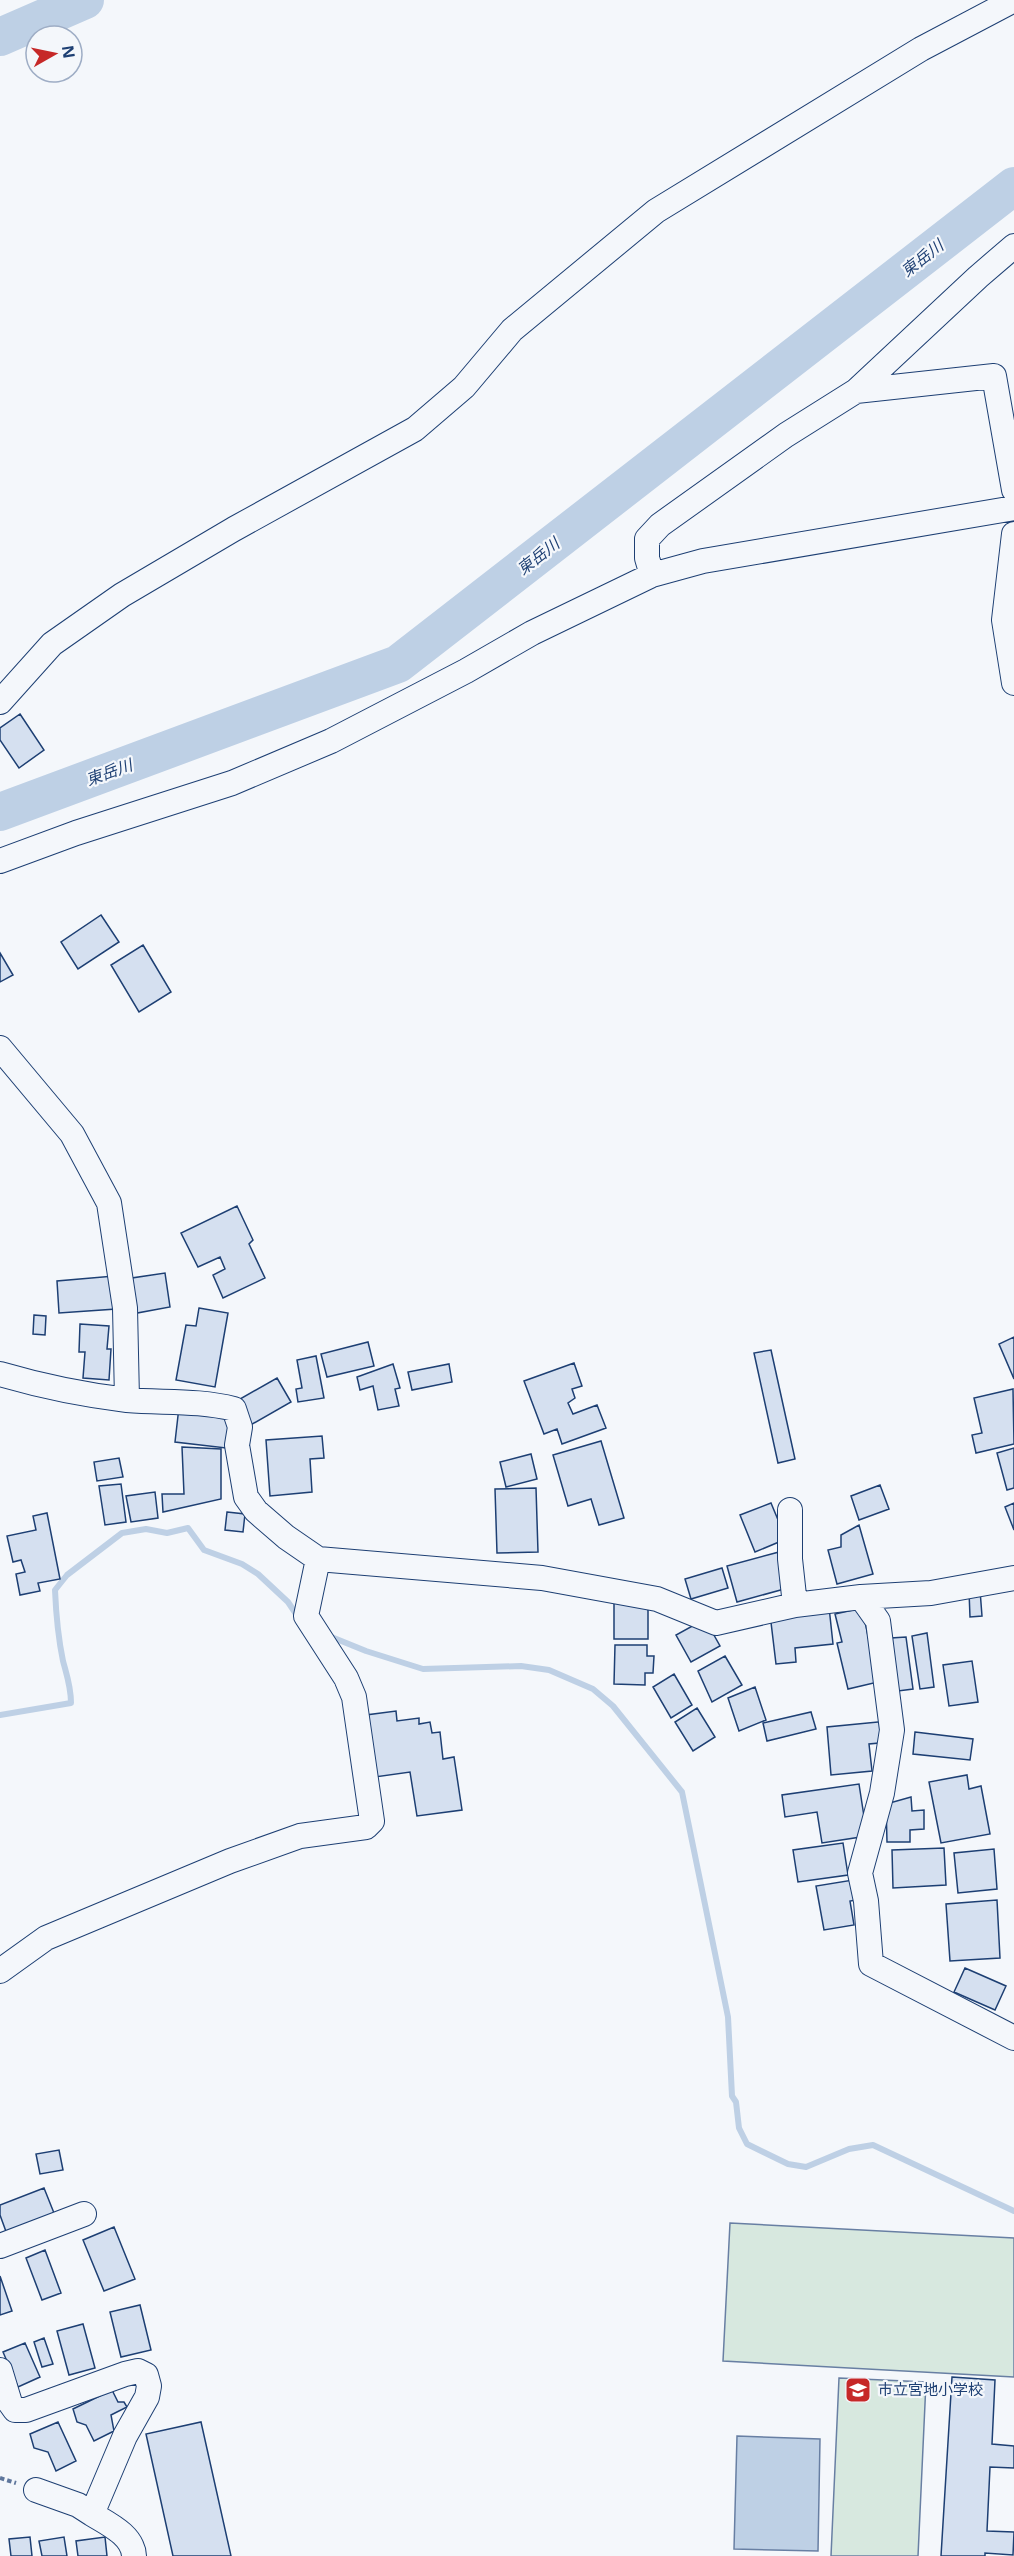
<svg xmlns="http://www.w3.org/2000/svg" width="1014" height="2556" viewBox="0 0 1014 2556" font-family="'Open Sans','Noto Sans JP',sans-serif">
<rect width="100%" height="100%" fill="#f4f7fb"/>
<!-- green -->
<path fill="#d7e8df" stroke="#687fa3" stroke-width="1.5" d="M730,2223L1014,2238V2377L723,2361Z
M839,2378L926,2382L918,2556H831Z"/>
<!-- water -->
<path fill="#bed0e5" stroke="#687fa3" stroke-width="1.5" d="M737,2436L820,2439L818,2551L734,2549Z"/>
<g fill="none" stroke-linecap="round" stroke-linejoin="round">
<!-- stream -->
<path stroke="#bed0e5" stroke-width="6" d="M329,1636L366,1651L423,1669L521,1666L549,1670L593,1689L613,1706L682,1792L728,2017L732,2096L736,2102L739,2128L747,2144L788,2164L806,2167L849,2149L873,2145L1014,2211
M0,1715L71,1703C71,1687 67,1676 63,1661C58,1637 56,1614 55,1590L67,1575L122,1533L146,1529L167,1533L188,1528L204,1550L242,1564L258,1574L288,1602L298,1617"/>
<!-- river -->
<path stroke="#bed0e5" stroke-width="38" d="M0,37L85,0
M0,812L398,664L1014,186"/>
</g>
<!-- building -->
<path fill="#d5e0f0" stroke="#1d3f73" stroke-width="1.5" d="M20,714L44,750L19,768L0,740V728Z
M101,915L119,942L78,969L61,942Z
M143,945L171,992L139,1012L111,965Z
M0,953L13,975L0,982Z
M237,1206L253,1240L249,1244L265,1278L223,1298L213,1275L225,1269L220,1257L198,1267L181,1233Z
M165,1273L170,1307L137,1313L132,1278Z
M114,1276L116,1309L59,1313L57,1281Z
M199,1308L228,1313L215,1387L176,1380L186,1325L196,1326Z
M34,1315L46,1316L45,1335L33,1334Z
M80,1324L109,1326L107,1349H111L109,1380L83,1378L85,1352H79Z
M1014,1337V1379L999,1344Z
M368,1342L374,1366L327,1377L321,1354Z
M771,1350L795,1459L778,1463L754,1353Z
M316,1356L324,1398L298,1402L296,1389L302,1388L297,1360Z
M574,1363L582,1386L572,1389L575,1398L568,1403L573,1414L597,1405L606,1428L562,1444L557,1429L544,1434L524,1381Z
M393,1364L400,1388L395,1389L399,1406L378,1410L373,1386L360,1390L357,1377Z
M449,1364L452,1382L412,1390L408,1372Z
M277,1378L291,1402L247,1427L233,1403Z
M1013,1389L1014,1444L976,1453L972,1435L982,1433L974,1398Z
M179,1407L231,1414L226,1448L175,1442Z
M322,1436L324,1458L310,1459L312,1492L270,1496L266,1440Z
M601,1441L624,1518L599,1525L591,1499L568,1506L553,1455Z
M182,1447L221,1449V1499L163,1512L162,1494H184Z
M1014,1448V1488L1007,1490L997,1453Z
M531,1454L537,1479L506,1487L500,1462Z
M119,1458L123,1477L97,1481L94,1462Z
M121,1484L126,1522L105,1525L99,1486Z
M880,1485L889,1509L859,1520L851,1496Z
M536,1488L538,1552L497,1553L495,1489Z
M155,1492L158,1518L131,1522L126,1496Z
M771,1503L786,1539L755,1552L740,1515Z
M1014,1503V1530L1005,1507Z
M227,1512L245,1514L243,1532L225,1530Z
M47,1513L60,1579L38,1583L40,1591L20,1595L16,1574L25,1572L21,1560L13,1562L7,1536L36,1530L33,1516Z
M859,1525L873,1574L837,1584L828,1550L841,1547V1535Z
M779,1552L788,1588L737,1602L727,1566Z
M722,1568L728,1588L691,1599L685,1579Z
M980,1590L982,1616L970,1617L969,1591Z
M648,1602V1639H614V1603Z
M829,1607L833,1644L795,1648L796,1662L776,1664L770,1614Z
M862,1608L878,1682L848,1689L837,1643L842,1642L835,1614Z
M705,1619L720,1646L691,1662L676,1635Z
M927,1633L934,1687L920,1689L912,1636Z
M906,1637L913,1689L898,1691L891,1638Z
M615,1645H647V1656H654L653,1673H645V1685L614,1684Z
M725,1656L742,1685L712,1702L698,1671Z
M972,1661L978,1702L949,1706L943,1665Z
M674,1674L692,1705L671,1718L653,1687Z
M755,1687L766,1720L739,1731L728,1698Z
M697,1708L715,1737L693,1751L675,1722Z
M396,1711L397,1721L419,1718V1724L430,1722L432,1733L440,1732L443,1759L454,1757L462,1810L417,1816L410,1772L375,1777L366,1715Z
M811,1712L816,1729L767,1741L763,1723Z
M888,1721L890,1742L869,1744L872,1771L831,1775L827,1727Z
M915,1732L973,1739L970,1760L913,1754Z
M967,1775L969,1789L981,1786L990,1834L941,1843L929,1782Z
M859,1784L867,1836L822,1843L817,1812L785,1817L782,1795Z
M911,1797L912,1811L924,1810V1829L910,1830V1842H887L886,1804Z
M843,1843L848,1875L798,1882L793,1850Z
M944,1848L946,1885L893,1888L892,1850Z
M994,1849L997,1889L958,1893L954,1853Z
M859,1879L862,1899L850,1901L854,1925L824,1930L816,1886Z
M997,1900L1000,1958L950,1961L946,1904Z
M965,1968L1006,1986L995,2010L954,1992Z
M59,2150L63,2170L40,2174L36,2154Z
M44,2188L56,2218L8,2237L0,2215V2205Z
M114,2227L135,2279L104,2291L83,2240Z
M45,2250L61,2293L42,2300L26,2258Z
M0,2276L12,2311L0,2315Z
M140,2305L151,2350L121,2357L110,2312Z
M83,2324L95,2368L69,2375L57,2331Z
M44,2338L53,2364L42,2367L34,2342Z
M25,2343L40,2377L18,2387L3,2352Z
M952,2377L995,2380L992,2444L1014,2446V2468L990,2467L987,2531L1014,2532L1013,2555L985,2553V2556H941Z
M112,2390L118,2402H124L127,2407L111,2415L114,2431L94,2441L86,2425L77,2422L73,2409Z
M58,2422L76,2461L56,2471L48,2452L34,2448L30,2434Z
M201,2422L231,2556H173L146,2434Z
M30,2537L32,2556H11L9,2539Z
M64,2537L67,2556H42L39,2541Z
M105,2537L107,2556H78L76,2541Z"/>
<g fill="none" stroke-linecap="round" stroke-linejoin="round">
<!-- minor casing -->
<g stroke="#1d3f73" stroke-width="26">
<path id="minor" d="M856,391L994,376L1014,490
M1014,534L1004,620L1014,683
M652,575L647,558V539L660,525L786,435L856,391L978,277L1014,246
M0,702L52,644L122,595L234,529L415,429L464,387L512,330L656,211L921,49L1014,0
M0,861L76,833L232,783L331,741L466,671L532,633L652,575L703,561L1014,508
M0,1048L72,1134L109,1203L125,1308L127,1399
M0,1374C41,1386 85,1395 127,1400C163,1403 199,1400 234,1409L240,1427L237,1445L246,1497L256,1511L286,1537L318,1559L542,1578L657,1599L716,1623L795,1605L861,1597L931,1593L1014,1578
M790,1510V1559L795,1605
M861,1597L878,1621L892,1730L882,1793L860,1873L866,1901L871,1964L1014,2038
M0,1971L46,1938L230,1861L300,1836L366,1827L372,1821L354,1697L346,1678L306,1616L318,1559
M0,2246L84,2214
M0,2370L10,2403L15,2410H26L125,2374L138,2371L146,2375L149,2386L147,2397L125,2436L92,2514C108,2524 133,2535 134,2556
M36,2490L78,2505L92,2514"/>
</g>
<!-- path -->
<path stroke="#5e769c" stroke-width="4" stroke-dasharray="4.5 3" stroke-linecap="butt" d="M0,2478L16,2483"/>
<!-- minor -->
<use href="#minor" stroke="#f4f7fb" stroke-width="24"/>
</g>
<!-- icons -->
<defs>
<g id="school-square" transform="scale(1.35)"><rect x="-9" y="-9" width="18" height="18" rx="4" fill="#c62828" stroke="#f4f7fb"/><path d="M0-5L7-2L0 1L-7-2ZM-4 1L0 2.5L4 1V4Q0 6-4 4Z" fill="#fff"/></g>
</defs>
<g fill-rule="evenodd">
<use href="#school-square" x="858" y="2390"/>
</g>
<g text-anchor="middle" stroke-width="4.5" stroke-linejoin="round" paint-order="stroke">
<!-- poi labels -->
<g font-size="15" fill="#1d3f73" stroke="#f4f7fb" text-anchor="start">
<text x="878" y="2395">市立宮地小学校</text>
</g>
<!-- water labels -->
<g font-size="16" font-style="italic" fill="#1d3f73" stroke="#f4f7fb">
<text transform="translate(922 258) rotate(-38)" y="6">東岳川</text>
<text transform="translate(538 556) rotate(-38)" y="6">東岳川</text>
<text transform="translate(109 772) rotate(-20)" y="6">東岳川</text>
</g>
</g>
<!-- north arrow -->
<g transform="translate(54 54) rotate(81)"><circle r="28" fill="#f4f7fb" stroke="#9eadc5" stroke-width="1.5"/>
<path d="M0-4.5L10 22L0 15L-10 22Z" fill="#c62828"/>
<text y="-9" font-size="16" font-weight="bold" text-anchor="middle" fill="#1d3f73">N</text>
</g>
</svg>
